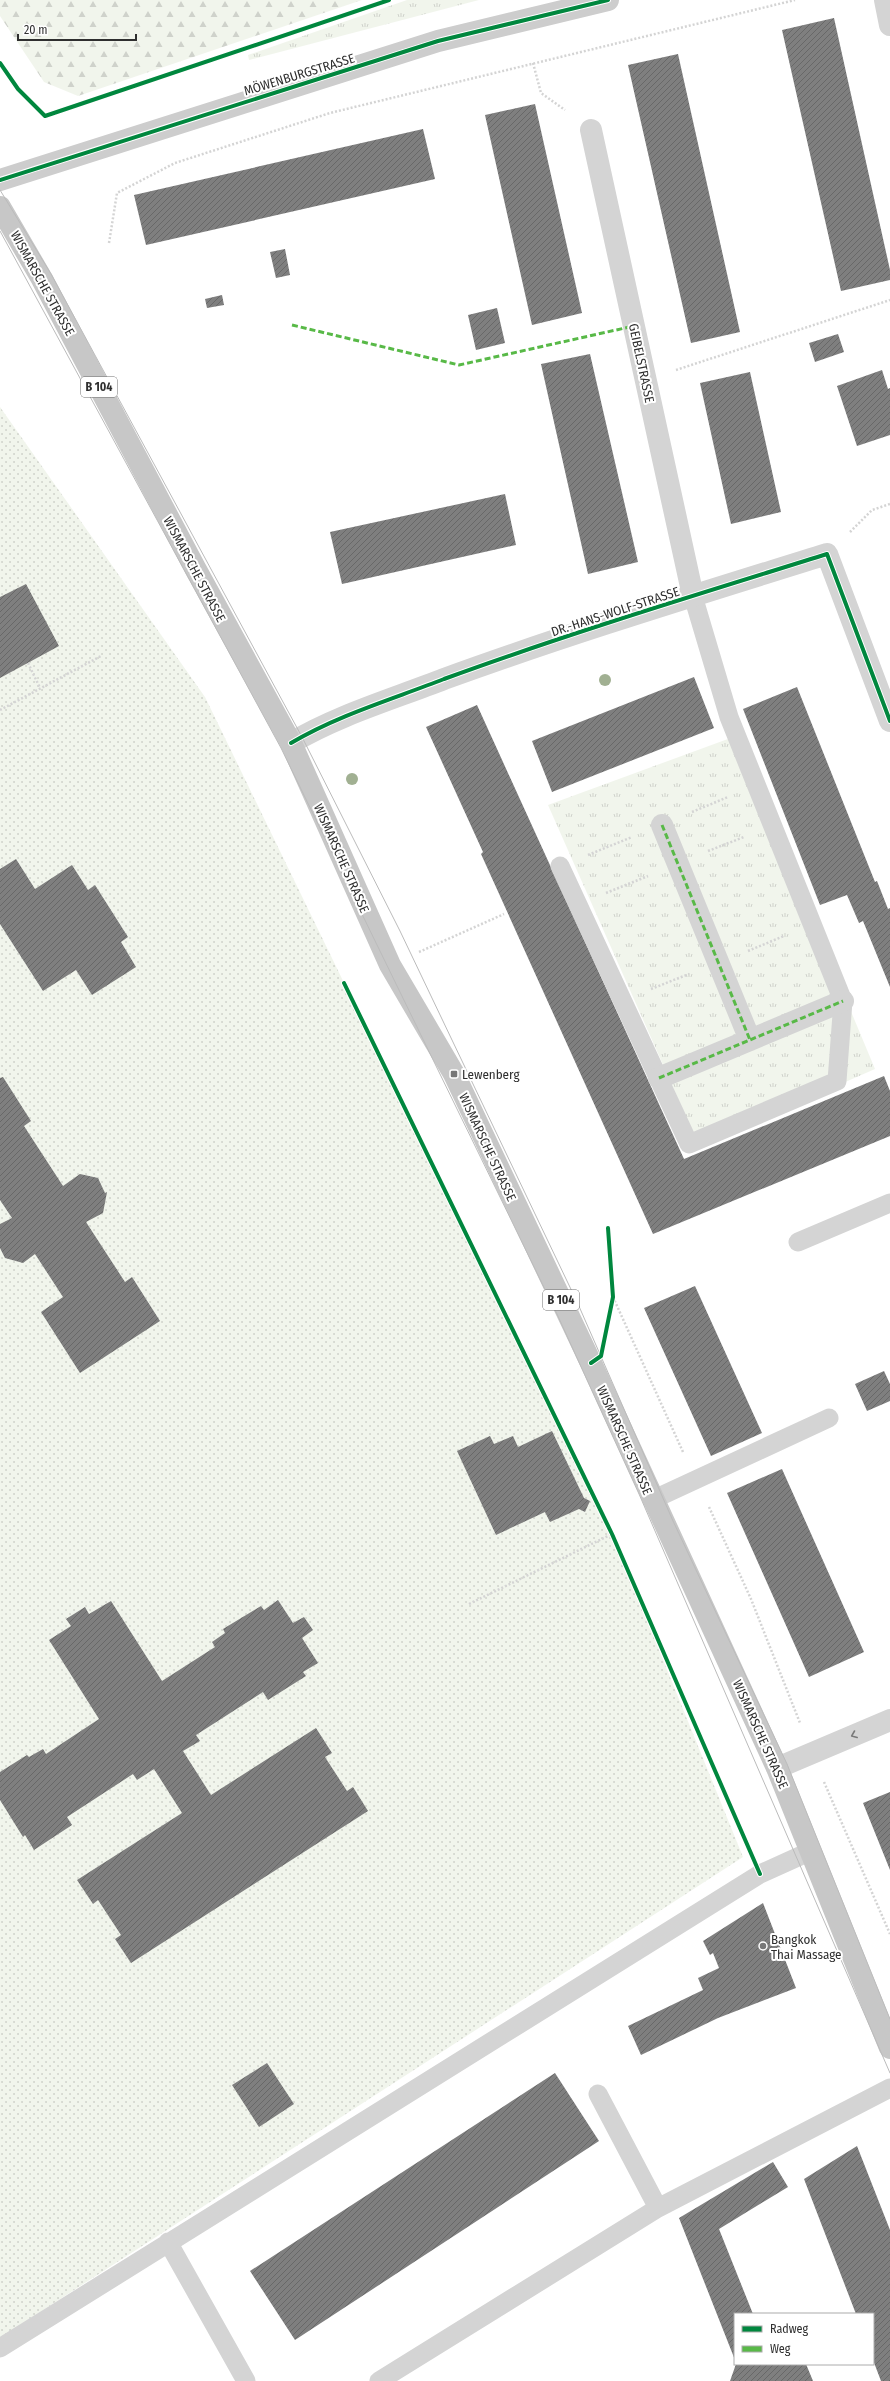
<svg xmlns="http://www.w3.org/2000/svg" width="890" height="2381" viewBox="0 0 890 2381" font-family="'Fira Sans Condensed',sans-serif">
<defs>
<pattern id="grass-tufts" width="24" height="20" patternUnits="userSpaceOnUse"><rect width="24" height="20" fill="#f1f5ec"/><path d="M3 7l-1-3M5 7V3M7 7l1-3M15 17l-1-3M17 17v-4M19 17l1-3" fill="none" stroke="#cfd2cb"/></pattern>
<pattern id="forest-firs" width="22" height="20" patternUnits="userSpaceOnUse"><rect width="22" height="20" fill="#f1f5ec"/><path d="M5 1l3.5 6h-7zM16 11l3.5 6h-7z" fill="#cfd2cb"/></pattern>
<pattern id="park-dots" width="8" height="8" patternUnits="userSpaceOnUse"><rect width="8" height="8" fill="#f1f5ec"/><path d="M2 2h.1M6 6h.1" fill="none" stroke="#cfd2cb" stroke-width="1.8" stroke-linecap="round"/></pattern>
<pattern id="building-hatch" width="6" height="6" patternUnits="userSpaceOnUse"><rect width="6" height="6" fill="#7f7f7f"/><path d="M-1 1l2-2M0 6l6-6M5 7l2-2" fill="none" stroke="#686868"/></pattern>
</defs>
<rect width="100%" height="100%" fill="#fff"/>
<!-- grass -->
<path fill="url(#grass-tufts)" d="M407,0H479L249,60L248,55Z
M736,736L875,1069L699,1146L548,805Z"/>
<!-- forest -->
<path fill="url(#forest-firs)" d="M0,0H362L78,96L44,82L0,16Z"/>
<!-- park -->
<path fill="url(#park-dots)" d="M0,407L205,697L612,1534L743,1857L0,2338Z"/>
<!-- building -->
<path fill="url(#building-hatch)" d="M834,18L890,270V280L841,291L782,30Z
M678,54L740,332L691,343L628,65Z
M535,104L582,313L532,325L485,115Z
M423,129L435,179L146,245L134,195Z
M285,249L290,275L276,278L270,252Z
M222,295L224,305L207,308L205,299Z
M497,308L505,343L476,350L468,315Z
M838,334L844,352L815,362L809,343Z
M590,354L638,562L588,574L541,364Z
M882,370L888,389L890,388V435L857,446L837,386Z
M750,372L781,512L731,524L700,383Z
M505,494L516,545L342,584L330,532Z
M26,584L59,646L0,678V597Z
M694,677L714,728L552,792L532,741Z
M797,687L875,882L877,881L888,909L890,908V987L863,921L859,923L847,895L820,905L743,709Z
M477,705L684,1159L884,1076L890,1091V1136L653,1234L481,854L483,852L426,727Z
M16,859L35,889L72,865L88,890L95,885L128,937L121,942L136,967L92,995L76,970L43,991L0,924V869Z
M3,1077L31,1121L24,1126L63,1186L80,1174L98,1178L105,1193L107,1192L103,1213L86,1222L125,1282L132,1277L160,1321L80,1373L41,1312L63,1297L35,1254L23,1263L5,1258L0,1248V1224L12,1218L0,1200V1078Z
M695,1286L762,1433L711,1456L644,1308Z
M884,1371L890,1384V1401L867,1411L855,1384Z
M552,1431L584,1498L590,1501L585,1512L579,1509L550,1522L545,1512L496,1535L457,1451L490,1436L494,1444L513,1436L518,1447Z
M782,1469L864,1652L809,1677L727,1493Z
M278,1600L293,1623L304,1617L313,1630L302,1638L318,1663L303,1672L306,1676L268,1700L263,1692L196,1735L200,1741L183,1751L211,1795L316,1728L332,1753L325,1757L347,1791L353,1787L368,1811L131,1963L115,1939L121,1935L98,1900L93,1904L77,1880L182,1813L154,1769L137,1780L133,1774L67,1817L72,1825L34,1850L25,1835L23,1837L0,1800V1772L27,1755L29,1757L43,1749L46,1754L99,1719L49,1640L71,1626L66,1619L85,1607L89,1614L111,1601L162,1681L215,1647L212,1642L225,1633L223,1629L261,1606L264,1610Z
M890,1792V1870L863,1803Z
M763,1903L796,1988L718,2018L641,2055L628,2026L703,1990L698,1978L719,1968L713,1953L710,1955L703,1941Z
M267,2063L294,2104L259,2127L232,2085Z
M555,2073L599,2141L295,2340L250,2271Z
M857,2146L890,2230V2381H881L873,2360V2314H856L804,2179Z
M773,2162L788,2187L719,2229L753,2314H735V2360L679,2218Z
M736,2364H806L813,2381H730Z"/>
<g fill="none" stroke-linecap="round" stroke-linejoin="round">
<!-- path -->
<path stroke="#d4d4d4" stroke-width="2.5" stroke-dasharray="2 2" stroke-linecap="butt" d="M0,63L18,89L45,116L389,0
M533,63L541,93L565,110
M109,243L117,193L175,163L330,113L795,0
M676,370L890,300
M850,532L872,510L890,504
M28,663L40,688
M0,710L101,656
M692,812L728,797
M708,851L744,837
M588,855L632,837
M606,893L648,876
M748,951L784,936
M419,952L504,914
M344,983L612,1534L748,1846
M651,989L689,974
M608,1228L613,1297L608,1321
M613,1297L683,1452
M709,1507L751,1599L800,1723
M469,1604L612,1534
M824,1782L890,1934"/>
<!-- lane -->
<path stroke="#d4d4d4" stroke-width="19" d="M560,866L689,1144L837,1081L843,1001L729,717L693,596
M798,1242L890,1203
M652,1500L829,1418
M598,2094L658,2208
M168,2242L246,2381
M0,2348L760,1874L811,1851
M379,2381L658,2208L890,2088"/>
<!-- street -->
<path stroke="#d4d4d4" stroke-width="22" d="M885,0L890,25
M591,130L693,596
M291,743C338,715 393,699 444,679C570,633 699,594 827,554L890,721
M662,825L750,1040
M659,1078L843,1001
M777,1768L890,1720"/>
<!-- secondary -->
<path stroke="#cdcdcd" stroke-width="22" d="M0,180L438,41L608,0"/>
<!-- primary -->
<path stroke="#c7c7c7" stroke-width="22" d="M0,207L42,279L195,568L291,743L390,965L454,1074L591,1363L777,1768L890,2048"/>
<!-- tram -->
<path stroke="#bbb" stroke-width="1" d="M0,190L51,274L302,737L400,931L578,1304L673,1521L787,1764L890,2019
M0,231L281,748L557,1314L639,1494L890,2073"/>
<!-- quiet -->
<path stroke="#58b947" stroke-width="3" stroke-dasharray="6 3" stroke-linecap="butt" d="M292,325L459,365L634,326
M662,825L750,1040
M659,1078L843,1001"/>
<!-- cycleway casing -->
<g stroke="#fff" stroke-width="6">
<path id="cycleway" d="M0,63L18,89L45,116L389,0
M0,180L438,41L608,0
M291,743C338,715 393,699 444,679C570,633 699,594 827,554L890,721
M344,983L612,1534L760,1874
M591,1363L601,1356L613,1297L608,1228"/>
</g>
<!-- cycleway -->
<use href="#cycleway" stroke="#00873e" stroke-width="4"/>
</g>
<!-- trees -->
<g fill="#a1b092">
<circle cx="605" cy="680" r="6"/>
<circle cx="352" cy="779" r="6"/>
</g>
<!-- one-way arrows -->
<defs><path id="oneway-chevron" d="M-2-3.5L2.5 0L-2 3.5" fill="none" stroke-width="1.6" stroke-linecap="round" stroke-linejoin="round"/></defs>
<use stroke="#797979" href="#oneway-chevron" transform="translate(854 1735) rotate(158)"/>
<!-- markers -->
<g fill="#787878" stroke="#fff" stroke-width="1.5">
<rect x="450" y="1070" width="8" height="8" rx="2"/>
<circle cx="763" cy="1946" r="4"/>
</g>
<g text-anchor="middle" stroke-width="4" stroke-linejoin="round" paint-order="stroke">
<!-- shield labels -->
<g fill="#fff" stroke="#6d6d6d" stroke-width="1">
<rect x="81" y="377" width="36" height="20" rx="3"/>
<rect x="543" y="1290" width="36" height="20" rx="3"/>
</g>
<g font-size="12" font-weight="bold" fill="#2f2f2f">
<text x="99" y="391">B 104</text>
<text x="561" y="1304">B 104</text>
</g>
<!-- street labels -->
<g font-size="13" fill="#2f2f2f" stroke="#fff">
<text transform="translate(299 74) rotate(-17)" y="5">MÖWENBURGSTRASSE</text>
<text transform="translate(43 283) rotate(61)" y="5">WISMARSCHE STRASSE</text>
<text transform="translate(642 363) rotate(78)" y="5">GEIBELSTRASSE</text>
<text transform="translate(195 569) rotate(62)" y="5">WISMARSCHE STRASSE</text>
<text transform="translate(615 611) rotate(-18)" y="5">DR.-HANS-WOLF-STRASSE</text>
<text transform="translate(342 858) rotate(66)" y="5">WISMARSCHE STRASSE</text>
<text transform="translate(488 1147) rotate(65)" y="5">WISMARSCHE STRASSE</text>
<text transform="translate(625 1440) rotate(66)" y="5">WISMARSCHE STRASSE</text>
<text transform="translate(761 1734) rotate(66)" y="5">WISMARSCHE STRASSE</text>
</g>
<!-- poi labels -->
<g font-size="13" fill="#2f2f2f" stroke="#fff" text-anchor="start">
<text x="462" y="1079">Lewenberg</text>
<text x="771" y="1944">Bangkok<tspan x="771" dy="15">Thai Massage</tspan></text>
</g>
</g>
<!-- legend -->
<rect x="734" y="2313" width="140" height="52" fill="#ffffff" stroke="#acacac"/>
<rect x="742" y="2326" width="20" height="6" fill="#00873e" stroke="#acacac"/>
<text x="770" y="2333" font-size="12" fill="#2f2f2f">Radweg</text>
<rect x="742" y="2346" width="20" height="6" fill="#58b947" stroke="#acacac"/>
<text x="770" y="2353" font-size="12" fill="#2f2f2f">Weg</text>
<!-- scale -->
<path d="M18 34v6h118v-6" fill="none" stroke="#2f2f2f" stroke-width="2"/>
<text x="24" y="34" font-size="12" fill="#2f2f2f" stroke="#ffffff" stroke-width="3" paint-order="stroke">20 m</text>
</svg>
